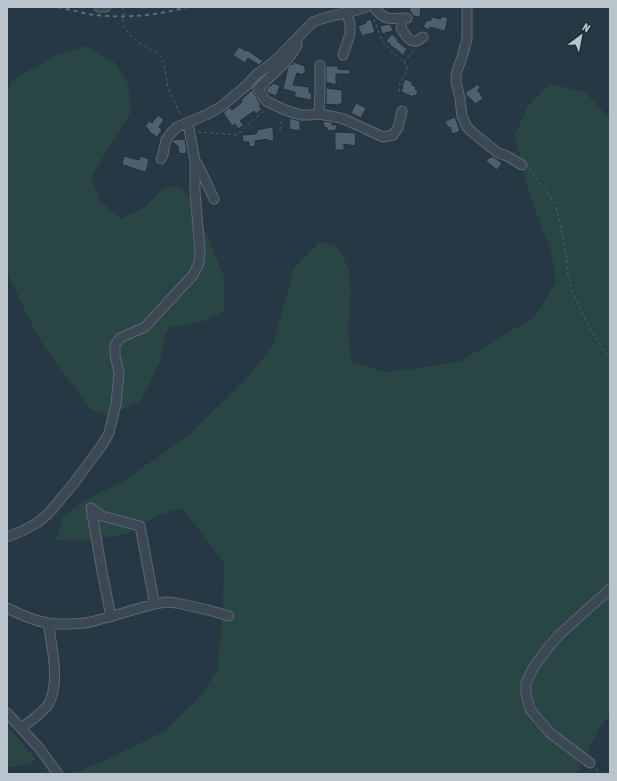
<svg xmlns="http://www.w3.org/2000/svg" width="617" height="781" viewBox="0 0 617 781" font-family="'Asap Condensed',sans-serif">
<rect width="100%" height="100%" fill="#273845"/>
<!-- green -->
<path fill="#294645" d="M87,46L115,63L128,84L131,112L109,146L91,178L100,201L121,219L144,208L164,188L181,186L196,208L224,277V311L207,320L188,325L171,327L166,333L160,361L141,401L108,415L90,409L38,337L7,272V90L12,81L54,56Z
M550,84L585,92L609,118L610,124V716L599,728L584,760L575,774H72L106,760L163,732L197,700L218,670L223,606L224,563L182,508L159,515L126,534L84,541L56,540L63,516L85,500L122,482L188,436L246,379L273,345L294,268L319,242L338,246L349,270L351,294L348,333L352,362L385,372L427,367L461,361L536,316L556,282L551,250L530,197L515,135L528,105Z
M7,725L35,759L32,764L7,767Z"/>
<!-- building -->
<path fill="#4e606d" stroke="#22303c" d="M410,7H421L420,17L413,16L411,12H409Z
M441,16L448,18L445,31L430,27L429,30L423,27L426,21H428L429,20L430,21L432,17L441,19Z
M371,19L375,32L362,36L358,26L366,23V21Z
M389,24L391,25L393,31L382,34L380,26Z
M392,34L398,40L397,41L407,49L403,55L389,44H390L386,41Z
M239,47L246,51L247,50L263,61L259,65L248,58L245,63L233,55Z
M293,62L305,66L304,68L306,69L304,74L303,73V75L297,73L293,85L309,87V93H312L311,100L295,97V92L283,89L288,67L291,64L292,65Z
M326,66H338V69L350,70V74H336V85L326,82Z
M405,79L412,82V85L416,87L415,89L418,90L416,96L414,95L413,97L402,92L401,91L403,87L402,86Z
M273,83L280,86L276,96L268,93L266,90L270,85L271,86Z
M478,84L480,88L477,91L478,90L483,99L475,104L472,100H471L469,97H468L465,93Z
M326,88L342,90V104H338V105L326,104Z
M252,90L261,105L259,106L262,109L256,114L254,111L240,121L244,125L238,129L235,124L232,126L224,114V112L230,107L232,110L242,102L241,100Z
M356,103L366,108L361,118L351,113Z
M158,115L164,120L159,127L162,130L157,137L148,131L149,130L145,126L149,121L152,123Z
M455,117L460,131L453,134L452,133L450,127L448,128L445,121Z
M290,118L300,121V131L289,129Z
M323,121L332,122V125H337L336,130L327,131V128L324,127Z
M271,127L272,128H273L274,140L268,141V139L255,141V146L249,147V142H244V141H243L242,135L255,134V133H257V130Z
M335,132L356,133L355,146L344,144V150H335Z
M185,139L187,153L180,154V153H179L178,146L172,142L173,140Z
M124,156L139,160L140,156L149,159L146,172L128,167V166L122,165Z
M492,156L502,163L497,170L486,161L490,157L491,158Z"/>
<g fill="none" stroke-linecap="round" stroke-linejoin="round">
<!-- minor casing -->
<g stroke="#5b6771" stroke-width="11">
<path id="minor" d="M99,7H106
M374,7C384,21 390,19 407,18
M467,7V39L462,57L457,71L456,76V82L460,98L461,108L462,116L467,127L472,132L498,153L507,156L522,165
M402,19L401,28C404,33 410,43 417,41C419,40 421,38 423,37
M297,44C292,59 269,77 258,89L266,101L285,110L301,115H309L319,114L336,117L346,120L383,137L393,135L398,128L402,111
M343,55L350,34V24L347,13
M319,114L320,89V65
M161,159L163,154L166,140L171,133L177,127L208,114L222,106L247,85L257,74L275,61L313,22C330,14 349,14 366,7
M196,162L200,169L214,199
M7,537L22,531L37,523L48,514L74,483L102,445L109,433L116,404L119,373L115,355V345L120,338L145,327L193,275L199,263L200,251L195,192V161L188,123
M7,608C19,614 34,621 48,623C59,625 80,624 91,622L154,604L166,602L177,603L208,610L229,616
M111,617L102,571L91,508L102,516L140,526L153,595L154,604
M7,713L40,749L58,774
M21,728C28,723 46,710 49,703C60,682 52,646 48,623
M590,763L550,733L537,718L530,709L526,694V683L533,668L547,649L559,635L610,589"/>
</g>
<!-- path -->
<path stroke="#4a6362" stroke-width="1" stroke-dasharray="3 3" stroke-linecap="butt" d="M123,7V25L130,35L138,42L160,55L164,63L168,88L181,116
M374,19L382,41L395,55L407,65V71L403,78L400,84L399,87L400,93
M404,62L415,49
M280,130L282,118
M198,132L238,135L247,125L265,110
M529,168L550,196L556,206L562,233L566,254L568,275L572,290L586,321L601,346L610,359
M596,769L603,774"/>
<!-- minor -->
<use href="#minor" stroke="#3c4954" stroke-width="9"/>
<!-- rail -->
<path stroke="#5e6e7b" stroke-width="2" stroke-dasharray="4 4" stroke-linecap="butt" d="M58,7C68,9 78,12 88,14C121,19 156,16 187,7"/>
</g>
<!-- border -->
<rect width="617" height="781" fill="none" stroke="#bac4cd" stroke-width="16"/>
<!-- north arrow -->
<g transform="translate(581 36) rotate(32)" stroke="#202e3a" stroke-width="3" paint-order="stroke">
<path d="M0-3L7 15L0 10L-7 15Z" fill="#bac4cd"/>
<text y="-6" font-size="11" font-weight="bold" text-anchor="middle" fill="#bac4cd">N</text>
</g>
</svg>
